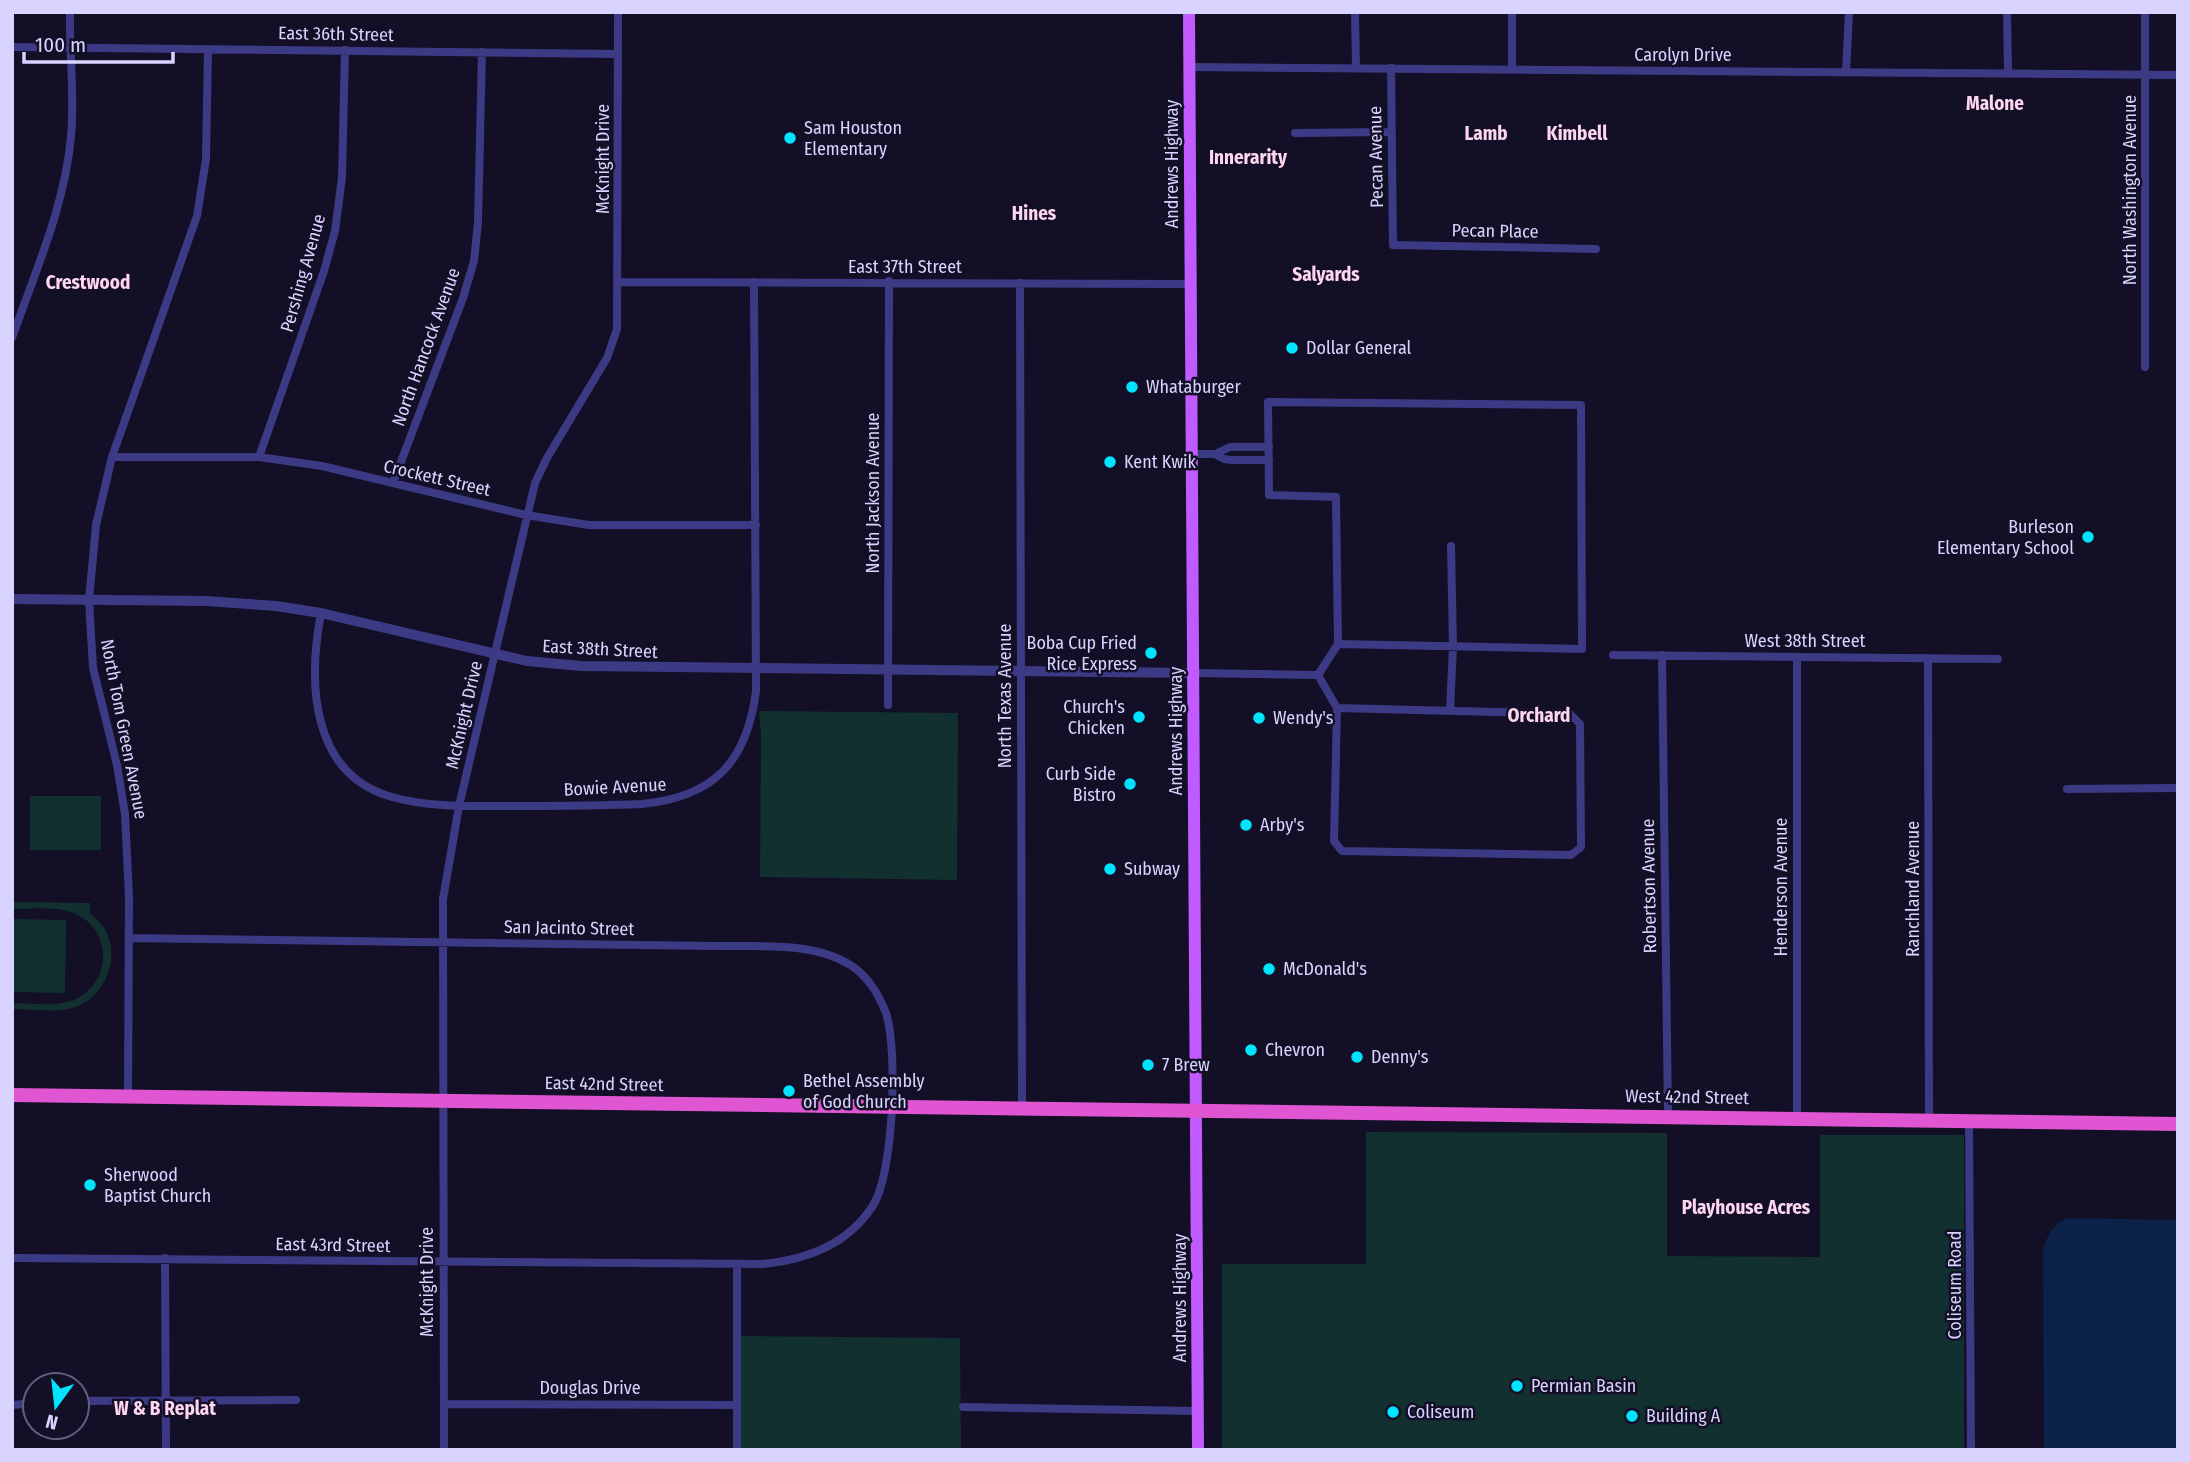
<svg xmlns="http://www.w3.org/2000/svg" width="2190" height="1462" viewBox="0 0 2190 1462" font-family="'Fira Sans Condensed',sans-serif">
<rect width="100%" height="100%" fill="#130f26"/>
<!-- green -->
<path fill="#12302f" d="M759,711L958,713L957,880L760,877L761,736Z
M30,796H101V850H30Z
M12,902L90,903V913C98,921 106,927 109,939C118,967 100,1000 72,1008C54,1013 31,1009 12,1009V1003C31,1003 54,1007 71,1001C114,985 114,927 71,912C54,906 31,909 12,909Z
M12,919L66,920L65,993L12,992Z
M1366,1132L1667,1133V1256L1820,1257V1135H1964V1450H1222V1264H1366Z
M737,1336L960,1338L961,1450H737Z"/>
<!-- water -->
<path fill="#0c2248" d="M2067,1218L2178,1220V1450L2044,1449L2043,1250C2047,1235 2052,1226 2067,1218Z"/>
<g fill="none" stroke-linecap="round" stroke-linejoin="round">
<!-- minor -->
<path stroke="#3d3a85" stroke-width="8" d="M1355,12L1356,68
M2007,12L2008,73
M12,47L618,54
M1189,67L2178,75
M1391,68L1393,245L1596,249
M1512,69V12
M1846,72L1849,12
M1295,133L1391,132
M619,282L1190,284
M1020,283L1022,1108
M12,338C35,272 65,206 71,136C75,95 69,54 70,12
M2145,367V12
M1191,454H1215L1224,459L1232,460H1269
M1215,454L1230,447H1269
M112,457H259L322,466L526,515L589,525H756
M259,457L324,271L335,231L342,177L345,50
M393,483L463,298L474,261L478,222L482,52
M321,613C308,682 310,774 392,797C428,807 466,806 503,806C550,806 596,806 642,804C714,797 747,762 756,691L754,282
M1613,655L1998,659
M1662,655L1668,1116
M1797,657V1118
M1928,658L1929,1119
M1193,673L1318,675
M1318,675L1338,644L1336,497L1269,495L1268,402L1581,405L1582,649L1338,644
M1318,675L1337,708L1334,841L1342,851L1571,855L1581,847L1580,724L1570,714L1337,708
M888,705L889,281
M1450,711L1453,646L1451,546
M2067,789L2178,788
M128,1097L129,897L125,814L117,765L93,668L89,600L96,525L112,457L197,216L206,159L208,49
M1969,1120L1971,1450
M12,1258L762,1264C805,1260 847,1245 872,1207C894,1175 898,1050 886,1013C879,995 868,977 852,966C813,941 760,947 716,946L129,938
M165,1258L166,1450
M77,1401L296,1400
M444,1404L737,1405
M12,1405L35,1403
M963,1407L1198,1411
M444,1450L443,899L459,806L535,483L547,458L607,358L617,329L618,12
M737,1450V1265"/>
<!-- tertiary -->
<path stroke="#3d3a85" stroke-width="10" d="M12,599L206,601L276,606L321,613L527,661L581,666L1193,673"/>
<!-- primary -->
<path stroke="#c25bff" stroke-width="12" d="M1189,12L1198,1450"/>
<!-- trunk -->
<path stroke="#e055d1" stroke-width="14" d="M12,1095L2178,1124"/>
</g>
<!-- markers -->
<g fill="#00e5ff" stroke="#130f26" stroke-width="2.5">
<circle cx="790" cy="138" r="7"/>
<circle cx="1292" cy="348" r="7"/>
<circle cx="1132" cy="387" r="7"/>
<circle cx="1110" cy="462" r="7"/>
<circle cx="2088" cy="537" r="7"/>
<circle cx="1151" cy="653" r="7"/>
<circle cx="1139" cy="717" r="7"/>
<circle cx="1259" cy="718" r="7"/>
<circle cx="1130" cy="784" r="7"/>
<circle cx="1246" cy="825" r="7"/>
<circle cx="1110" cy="869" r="7"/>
<circle cx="1269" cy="969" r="7"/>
<circle cx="1251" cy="1050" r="7"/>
<circle cx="1357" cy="1057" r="7"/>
<circle cx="1148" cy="1065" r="7"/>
<circle cx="789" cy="1091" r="7"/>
<circle cx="90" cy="1185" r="7"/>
<circle cx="1517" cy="1386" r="7"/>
<circle cx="1393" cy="1412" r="7"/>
<circle cx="1632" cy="1416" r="7"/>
</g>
<g text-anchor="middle" stroke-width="5" stroke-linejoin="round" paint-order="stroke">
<!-- street labels -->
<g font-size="18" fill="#d9d4ff" stroke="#130f26">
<text transform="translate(336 34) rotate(1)" y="6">East 36th Street</text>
<text x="1683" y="61">Carolyn Drive</text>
<text transform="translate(1376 157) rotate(-91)" y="6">Pecan Avenue</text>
<text transform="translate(603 159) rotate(-90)" y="6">McKnight Drive</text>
<text transform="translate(1172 164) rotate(-90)" y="6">Andrews Highway</text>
<text transform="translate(2130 190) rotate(-90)" y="6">North Washington Avenue</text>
<text transform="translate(1495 231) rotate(1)" y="6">Pecan Place</text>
<text x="905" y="273">East 37th Street</text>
<text transform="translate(303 273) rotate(-74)" y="6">Pershing Avenue</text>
<text transform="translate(426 347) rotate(-70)" y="6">North Hancock Avenue</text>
<text transform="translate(437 478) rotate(13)" y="6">Crockett Street</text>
<text transform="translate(873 493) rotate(-90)" y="6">North Jackson Avenue</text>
<text x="1805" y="647">West 38th Street</text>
<text transform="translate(600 649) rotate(3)" y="6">East 38th Street</text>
<text transform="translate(1005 696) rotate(-90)" y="6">North Texas Avenue</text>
<text transform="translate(464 715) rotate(-77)" y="6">McKnight Drive</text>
<text transform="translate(124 729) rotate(79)" y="6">North Tom Green Avenue</text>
<text transform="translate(1176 731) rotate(-90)" y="6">Andrews Highway</text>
<text transform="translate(615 787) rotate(-3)" y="6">Bowie Avenue</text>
<text transform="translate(1649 886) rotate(-91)" y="6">Robertson Avenue</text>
<text transform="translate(1781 887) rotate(-90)" y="6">Henderson Avenue</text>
<text transform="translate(1913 889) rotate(-90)" y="6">Ranchland Avenue</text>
<text transform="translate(569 928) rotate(1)" y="6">San Jacinto Street</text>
<text transform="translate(604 1084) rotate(1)" y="6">East 42nd Street</text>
<text transform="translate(1687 1097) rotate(1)" y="6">West 42nd Street</text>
<text transform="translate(333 1245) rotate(1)" y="6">East 43rd Street</text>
<text transform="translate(427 1282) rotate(-90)" y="6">McKnight Drive</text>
<text transform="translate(1955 1285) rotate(-90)" y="6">Coliseum Road</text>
<text transform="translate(1180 1298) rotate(-90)" y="6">Andrews Highway</text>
<text x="590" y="1394">Douglas Drive</text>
</g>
<!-- poi labels -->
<g font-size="18" fill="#d9d4ff" stroke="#130f26" text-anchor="start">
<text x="804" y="134">Sam Houston<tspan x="804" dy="21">Elementary</tspan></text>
<text x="1306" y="354">Dollar General</text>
<text x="1146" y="393">Whataburger</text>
<text x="1124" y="468">Kent Kwik</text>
<text x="2074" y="533" text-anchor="end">Burleson<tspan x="2074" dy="21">Elementary School</tspan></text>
<text x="1137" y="649" text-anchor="end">Boba Cup Fried<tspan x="1137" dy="21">Rice Express</tspan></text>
<text x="1125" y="713" text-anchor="end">Church's<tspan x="1125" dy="21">Chicken</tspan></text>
<text x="1273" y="724">Wendy's</text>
<text x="1116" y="780" text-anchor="end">Curb Side<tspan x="1116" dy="21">Bistro</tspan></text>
<text x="1260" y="831">Arby's</text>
<text x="1124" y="875">Subway</text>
<text x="1283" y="975">McDonald's</text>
<text x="1265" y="1056">Chevron</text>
<text x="1371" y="1063">Denny's</text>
<text x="1162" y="1071">7 Brew</text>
<text x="803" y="1087">Bethel Assembly<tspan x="803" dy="21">of God Church</tspan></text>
<text x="104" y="1181">Sherwood<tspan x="104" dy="21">Baptist Church</tspan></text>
<text x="1531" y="1392">Permian Basin</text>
<text x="1407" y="1418">Coliseum</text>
<text x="1646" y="1422">Building A</text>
</g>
<!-- neighbourhood labels -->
<g font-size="19" font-weight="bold" fill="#ffd6f0" stroke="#130f26">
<text x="1995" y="110">Malone</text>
<text x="1486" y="140">Lamb</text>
<text x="1577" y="140">Kimbell</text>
<text x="1248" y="164">Innerarity</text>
<text x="1034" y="220">Hines</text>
<text x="1326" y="281">Salyards</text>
<text x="88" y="289">Crestwood</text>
<text x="1539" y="722">Orchard</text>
<text x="1746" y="1214">Playhouse Acres</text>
<text x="165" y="1415">W &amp; B Replat</text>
</g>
</g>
<!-- border -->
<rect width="2190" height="1462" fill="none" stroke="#d9d4ff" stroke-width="28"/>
<!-- north arrow -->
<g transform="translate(56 1406) rotate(195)"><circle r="33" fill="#130f26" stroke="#625e7d" stroke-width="2"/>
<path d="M0-5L12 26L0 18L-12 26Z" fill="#00e5ff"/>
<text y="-10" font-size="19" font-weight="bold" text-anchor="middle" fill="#d9d4ff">N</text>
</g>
<!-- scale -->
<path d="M24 52v10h149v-10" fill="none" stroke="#d9d4ff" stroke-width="3.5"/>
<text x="35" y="52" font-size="21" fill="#d9d4ff" stroke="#130f26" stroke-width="5" paint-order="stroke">100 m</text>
</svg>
